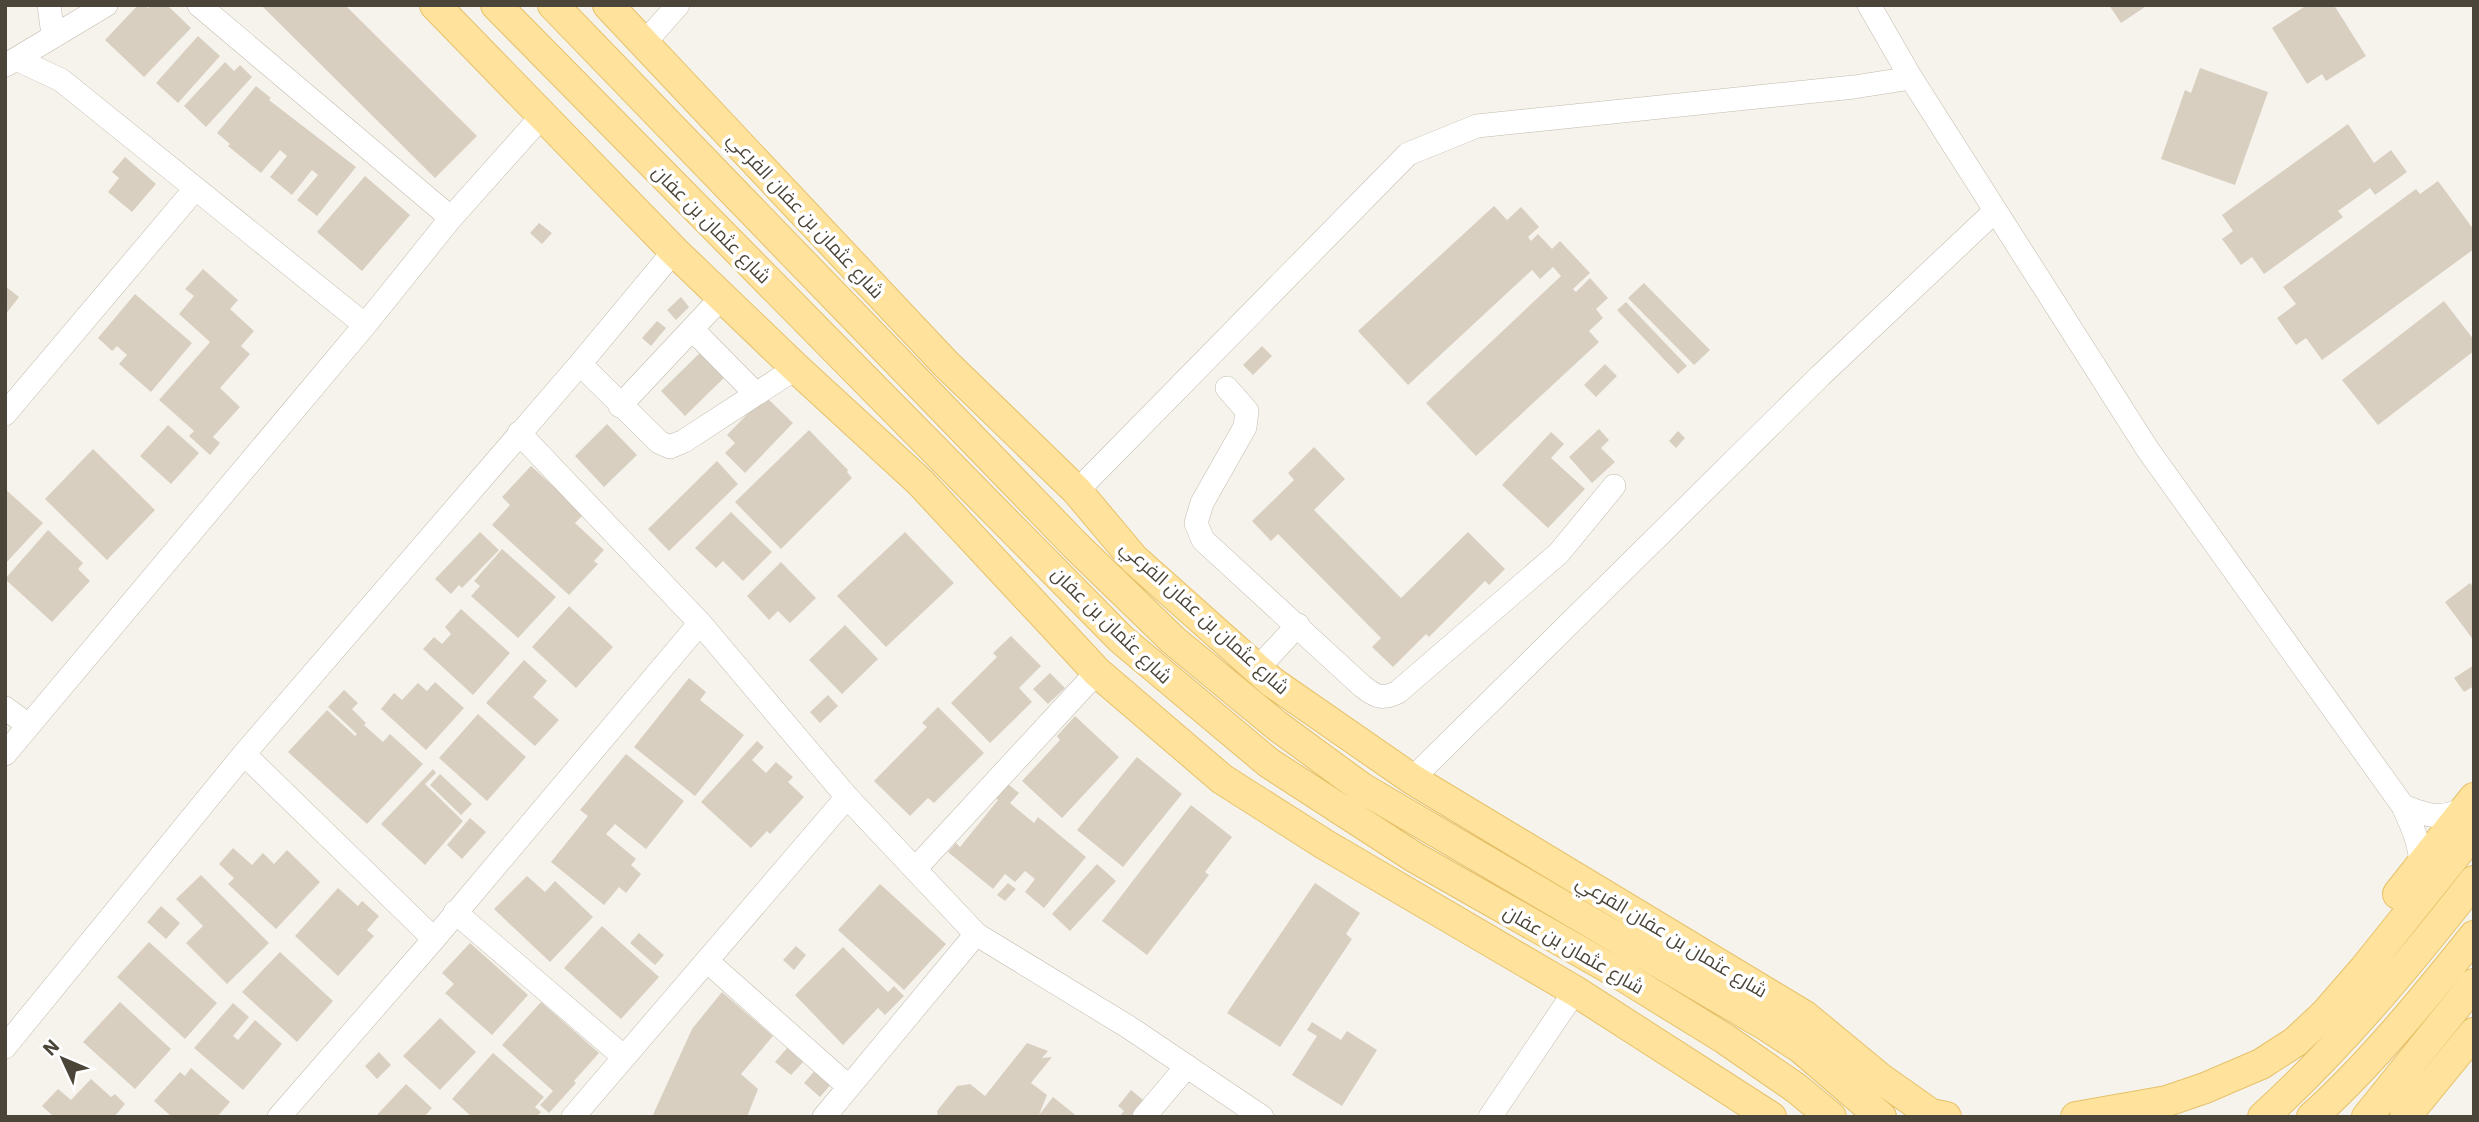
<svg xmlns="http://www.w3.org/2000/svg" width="2479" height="1122" viewBox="0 0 2479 1122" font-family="'IBM Plex Sans',Cairo,sans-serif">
<rect width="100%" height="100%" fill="#f6f3ec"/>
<!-- building -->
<path fill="#d8cfc1" d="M138,5H144L148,8L151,5H167L191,28L144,77L105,40Z
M261,5H345L477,136L435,178Z
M2109,5H2148L2121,23Z
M2307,5H2334L2366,56L2326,81L2322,74L2307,84L2272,28Z
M198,36L220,56L178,103L156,83Z
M225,62L234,71L240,65L252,77L206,127L184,106Z
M2200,68L2268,92L2235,185L2161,159L2185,90L2191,93Z
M256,86L271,98L269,100L356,167L317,216L297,200L318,175L312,170L292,195L270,177L287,156L280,150L261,173L228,146L230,144L217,133Z
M2348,124L2374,163L2391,150L2407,172L2375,195L2370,188L2338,211L2343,217L2264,274L2252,257L2241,265L2222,239L2233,231L2222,215Z
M125,157L156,184L132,212L108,192L119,178L112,172Z
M365,176L410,215L362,271L317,232Z
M2438,181L2474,230V249L2322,360L2306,338L2296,345L2277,318L2296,304L2283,287L2416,189L2420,194Z
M1494,206L1507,220L1521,207L1539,227L1528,237L1531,241L1538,234L1552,249L1560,241L1590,273L1573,289L1576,292L1590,278L1608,298L1596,309L1603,318L1589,331L1599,342L1476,456L1426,403L1561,276L1553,267L1540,279L1532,270L1408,385L1358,331Z
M539,223L552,233L542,244L530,233Z
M203,269L238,300L230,309L254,331L241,346L250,354L220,388L240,407L213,437L220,443L210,455L189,436L194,431L159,400L210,342L179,314L194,296L185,289Z
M1644,283L1710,350L1694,365L1628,298Z
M5,286L19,297L5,315Z
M135,294L192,343L151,392L119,364L127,355L117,346L112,351L98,338Z
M681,297L689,307L676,320L667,310Z
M2444,301L2474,340V351L2378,425L2342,380Z
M1626,302L1687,366L1678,374L1617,310Z
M657,321L666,328L651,346L642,338Z
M707,346L731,371L685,416L661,391Z
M1262,346L1272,356L1253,375L1243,365Z
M1605,364L1617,376L1596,397L1584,385Z
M765,396L793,423L745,473L725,453L735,443L727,435Z
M607,424L637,455L604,487L575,456Z
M168,425L199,453L171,484L140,456Z
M1599,429L1609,440L1601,448L1615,462L1592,483L1569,457Z
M809,430L848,470L847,472L852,478L781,549L735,502Z
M1678,431L1685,438L1676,448L1669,441Z
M1551,432L1564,444L1551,458L1585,489L1548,528L1502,485Z
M1314,447L1345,479L1314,510L1401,598L1468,532L1505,569L1489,585L1485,581L1429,637L1426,634L1393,667L1372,647L1381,638L1278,534L1271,541L1252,521L1294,480L1288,473Z
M93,449L155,510L107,560L45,499Z
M717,461L738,484L669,551L648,529Z
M531,466L584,514L575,523L604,550L594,561L598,564L569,595L492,525L510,505L502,497Z
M5,489L43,523L5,564Z
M731,512L772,552L743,581L723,561L716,568L695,548Z
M48,530L83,563L78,569L90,581L52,622L5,579Z
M480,532L499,550L462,588L459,585L451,594L435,579Z
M905,532L954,583L886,647L837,596Z
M502,549L556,597L518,638L471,596L480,586L474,581Z
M781,562L816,598L790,623L778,611L769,620L747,596Z
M2470,583L2474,588V641L2445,602Z
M569,606L613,647L576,688L532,647Z
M461,609L510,653L473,695L423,649L434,637L442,644L451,634L445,627Z
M845,625L878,659L842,694L809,660Z
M1011,636L1041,666L1019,688L1032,702L990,743L951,703L997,657L993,653Z
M524,660L547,681L533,697L559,720L535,746L486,703Z
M2474,665V686L2464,692L2454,678Z
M1050,673L1065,688L1048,704L1033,689Z
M689,678L706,692L700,700L744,735L695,796L634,747Z
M435,682L464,708L426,750L381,709L394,693L402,700L418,683L427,691Z
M344,690L358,703L352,709L366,723L364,725L383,742L390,734L423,764L367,824L288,752L327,710L355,736L357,734L328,707Z
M828,695L838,706L820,723L810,712Z
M938,707L984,753L934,803L928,798L910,816L874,781L927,727L922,723Z
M478,714L526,757L487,801L439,758Z
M1075,716L1119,757L1062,818L1022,781L1060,740L1057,736Z
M757,741L764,747L752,760L766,773L776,762L793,777L788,782L804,797L770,834L767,831L751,848L701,802Z
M626,754L684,801L646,849L615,824L606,834L636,859L631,865L641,874L626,893L619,887L604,905L551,862L588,816L580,810Z
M1137,757L1182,794L1123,867L1077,830Z
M433,769L436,773L425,784L463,821L425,865L381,824Z
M440,774L472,804L461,815L430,785Z
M1008,784L1019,793L1010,803L1034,823L1038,817L1086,857L1044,908L1025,892L1035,879L1025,871L1015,882L1005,874L993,889L948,852L956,843L960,847L998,800L996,798Z
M1191,805L1232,837L1205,872L1209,875L1147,955L1102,921Z
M470,818L486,832L462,859L447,845Z
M233,848L252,865L263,853L274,864L287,850L320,882L276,929L228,884L234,878L219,864Z
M1097,864L1116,881L1070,931L1052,914Z
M201,875L269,943L227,984L186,943L203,926L176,899Z
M527,876L545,892L555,881L593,917L550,962L494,909Z
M1008,883L1016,889L1005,901L997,895Z
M1315,883L1360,913L1346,934L1352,939L1280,1047L1227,1013Z
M880,884L946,944L904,990L838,930Z
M338,888L358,906L362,901L379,916L367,930L374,936L338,976L295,936Z
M161,906L180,923L166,939L147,922Z
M602,926L659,977L621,1019L564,968Z
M639,933L664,955L655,965L630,943Z
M149,942L217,1003L185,1039L117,977Z
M470,943L528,995L492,1035L445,993L454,984L442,973Z
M796,946L806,955L794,970L783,960Z
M843,947L888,992L894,986L904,996L885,1015L878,1008L843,1045L795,995Z
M280,952L333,1001L297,1042L242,992Z
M722,992L773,1036L741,1074L758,1089L747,1117H652L692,1029Z
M120,1002L171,1049L135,1089L83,1042Z
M541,1002L599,1053L574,1081L576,1083L549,1113L540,1105L553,1091L502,1045Z
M233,1003L249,1017L233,1036L238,1040L255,1020L282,1044L243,1090L194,1048Z
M440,1018L476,1052L440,1090L403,1056Z
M1312,1022L1341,1040L1347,1031L1377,1050L1342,1106L1292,1075L1317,1036L1307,1030Z
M1027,1043L1048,1051L1042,1058L1052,1057L1031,1083L1047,1095L1039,1115L1053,1097L1078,1117H938L937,1111L957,1086L970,1084L985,1096Z
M788,1047L804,1061L791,1075L775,1062Z
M379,1052L391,1065L377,1079L365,1066Z
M493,1053L544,1097L535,1107L541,1112L536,1117H472L452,1099Z
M191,1068L230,1102L217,1117H172L154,1101L180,1072L185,1076Z
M817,1068L833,1082L820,1097L804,1083Z
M91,1079L111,1097L115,1094L125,1104L114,1117H54L42,1106L58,1089L71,1100Z
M406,1084L432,1108L424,1117H375Z
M1131,1090L1148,1104L1136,1117H1119L1124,1111L1118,1106Z"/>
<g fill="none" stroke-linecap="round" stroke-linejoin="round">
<!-- minor casing -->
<g stroke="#c2bbae" stroke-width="24">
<path id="minor" d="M49,5L53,35
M199,5L451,218
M1869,5L1911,78L2148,450L2403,806
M645,42L678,5
M16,59L61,80L365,325
M6,65L106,5
M692,329L755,393
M580,364L659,442L670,447L684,441L796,368
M1227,388L1247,411L1245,427L1202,503L1196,523L1203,540L1362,686C1376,697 1382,700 1398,692L1559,553L1614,486
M620,406L722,297
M5,414L195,189
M519,433L700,623L847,797L976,934L1130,1028L1262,1117
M1077,491L1408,154L1477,126L1854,87L1911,78
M1257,669L1298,625
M5,708L28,725
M5,754L365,325L451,218L542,116
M244,754L434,939
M1412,779L1820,376L1995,211
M2421,865C2420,843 2412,826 2403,806C2428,816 2438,820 2465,809
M915,869L1097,672
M455,912L624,1057
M707,961L849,1087
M5,1047L244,754L580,364L674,251
M279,1117L434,939L700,623
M573,1117L847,797
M824,1117L976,934
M1144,1117L1187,1066
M1490,1117L1575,991"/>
</g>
<!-- major casing -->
<g stroke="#e6c16a" stroke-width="32">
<path id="major" d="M435,5L674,251L796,368L920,482L1097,672L1222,779L1324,844L1575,991L1771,1117
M496,5L1121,639L1269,763L1414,857L1623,976L1725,1039L1796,1088L1831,1117
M553,5L1075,545L1173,640L1276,725L1362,788L1767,1026L1802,1049L1881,1117
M608,5L945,363L1077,491L1134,559L1272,682L1412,779L1805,1016L1880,1078L1931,1114L1946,1117
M2398,894L2474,798
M2076,1117L2167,1101L2205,1088L2261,1064L2295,1042L2325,1014L2365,968L2474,832
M2263,1117C2341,1046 2409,964 2474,881
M2312,1117C2370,1065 2426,996 2474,936
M2367,1117L2474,984
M2405,1117L2474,1033"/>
</g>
<!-- minor -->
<use href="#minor" stroke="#fff" stroke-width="23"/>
<!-- major -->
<use href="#major" stroke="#ffe39c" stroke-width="30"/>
</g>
<g text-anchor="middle" stroke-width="7" stroke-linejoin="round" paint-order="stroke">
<!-- street labels -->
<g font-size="19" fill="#4b4439" stroke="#fff">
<text transform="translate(806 215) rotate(47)" y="7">شارع عثمان بن عفان الفرعي</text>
<text transform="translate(712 224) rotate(45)" y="7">شارع عثمان بن عفان</text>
<text transform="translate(1205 617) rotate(42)" y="7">شارع عثمان بن عفان الفرعي</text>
<text transform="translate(1112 625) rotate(44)" y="7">شارع عثمان بن عفان</text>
<text transform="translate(1672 936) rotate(31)" y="7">شارع عثمان بن عفان الفرعي</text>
<text transform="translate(1574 949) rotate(30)" y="7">شارع عثمان بن عفان</text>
</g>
</g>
<!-- border -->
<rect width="2479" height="1122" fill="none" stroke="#4b4439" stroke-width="14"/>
<!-- north arrow -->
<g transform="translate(63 1059) rotate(314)" stroke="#ffffff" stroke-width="5" paint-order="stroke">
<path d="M0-5L12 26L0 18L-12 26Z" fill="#4b4439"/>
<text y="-10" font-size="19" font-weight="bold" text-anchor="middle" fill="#4b4439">N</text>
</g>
</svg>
